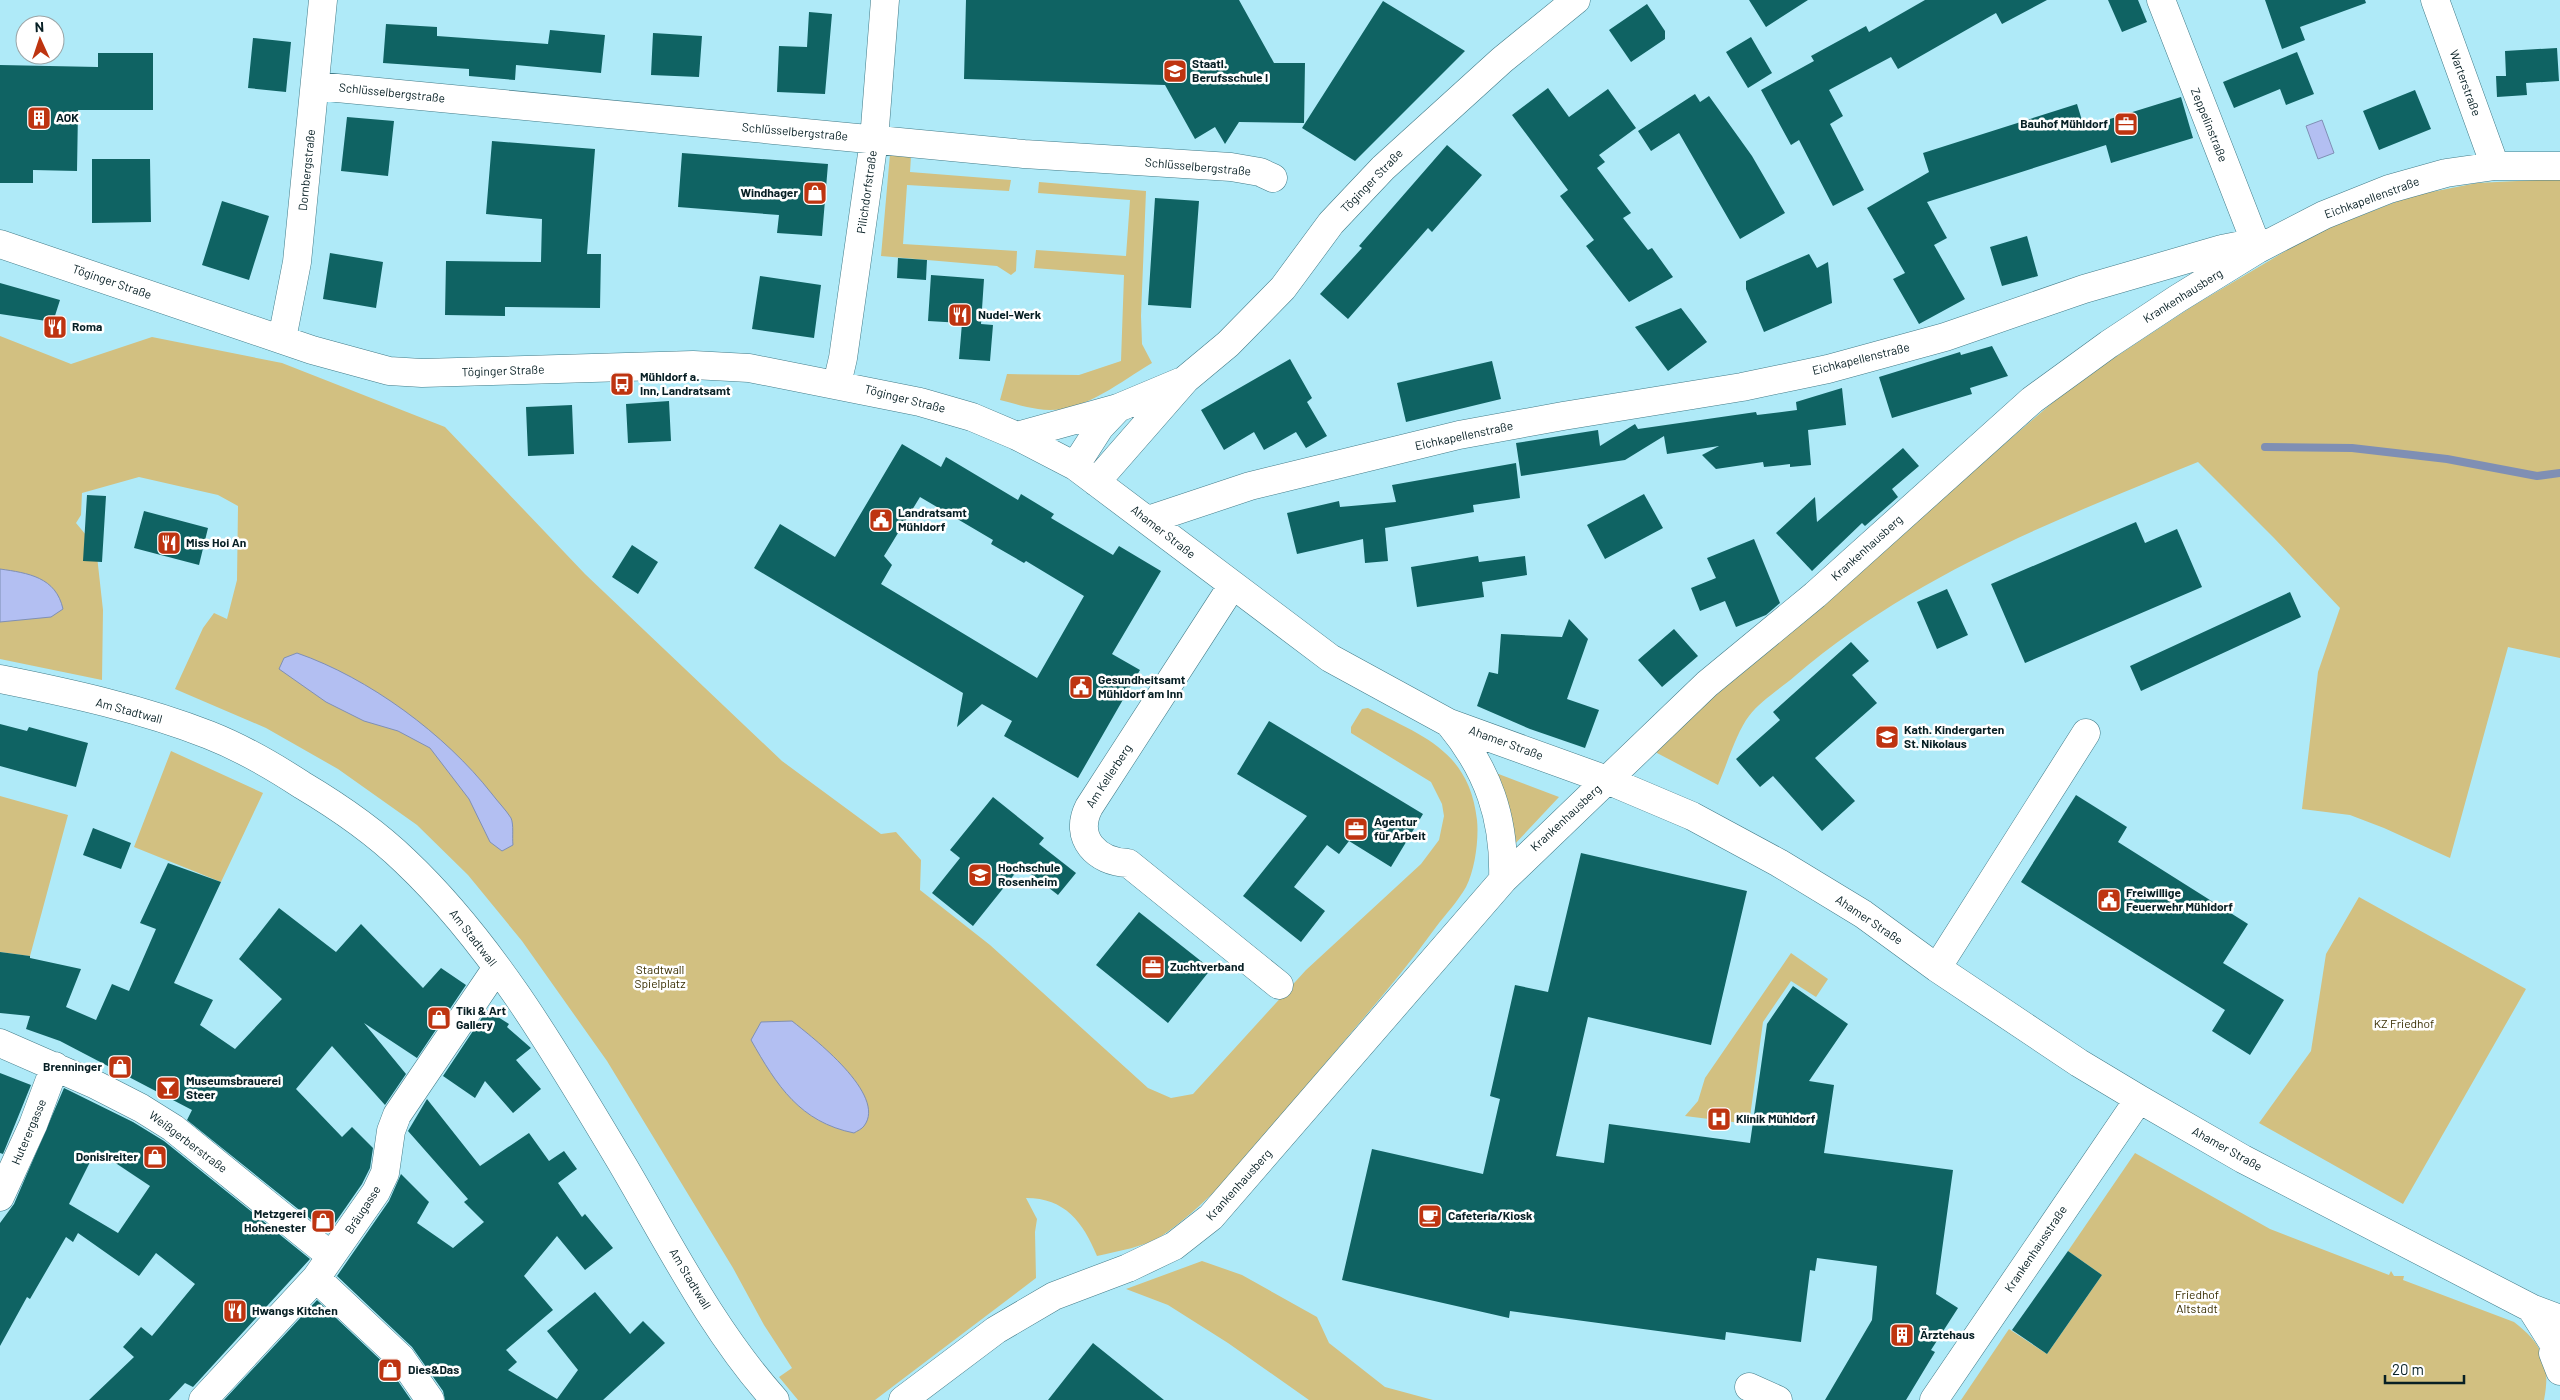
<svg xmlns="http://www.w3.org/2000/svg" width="2560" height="1400" viewBox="0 0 2560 1400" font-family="Barlow,sans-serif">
<rect width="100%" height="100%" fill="#afeaf8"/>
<!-- green -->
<path fill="#d2c081" d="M890,154L911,156L910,172L1011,180L1009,191L907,185L903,244L1017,251L1016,271L1011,275L997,266L881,256Z
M2560,179V658L2508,647L2450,858L2384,828L2350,815L2302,809L2318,672L2340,608L2274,538L2198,462C2057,519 1911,576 1795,676C1780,689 1760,701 1749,716C1737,731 1726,767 1718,785L1657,753L1656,750L1705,702L2073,385L2193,306L2316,233L2411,196L2477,183Z
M1039,182L1146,191L1141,316L1142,344L1152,363C1118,383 1080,416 1038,409C1025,407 1012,403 1000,400L1007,374L1079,375L1121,361L1124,275L1034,268L1036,250L1126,256L1130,200L1038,193Z
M0,336L71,364L152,337L282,363L445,427L585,574L782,761L881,834L896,832L921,860L920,890L990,945L1148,1088L1171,1098L1193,1094L1306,970L1421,864L1439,840L1444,816L1442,804L1431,782L1351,733V727L1362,709L1368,708C1422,736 1469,750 1477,820C1479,839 1475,870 1466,887C1458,901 1446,914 1436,927C1403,973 1365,1016 1329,1059C1281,1114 1223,1195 1163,1235C1145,1247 1118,1251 1097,1256C1083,1222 1065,1198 1026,1198L1037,1219L1035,1232L1036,1278L875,1400H798L779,1377L792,1368L764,1325L733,1268L607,1061L522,941L468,875L417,825L338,769L266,728L175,689L203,628L214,613L227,619L237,580L238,506L218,495L139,477L82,493L81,515L76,523L96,547L103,610L102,680L0,659Z
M171,751L263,793L221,882L134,847Z
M1496,773L1559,797L1514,845Z
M0,796L68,815L30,956L0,952Z
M2359,897L2526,989L2403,1204L2259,1123L2311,1051L2326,954Z
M1791,953L1828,979L1816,997L1791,981L1763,1022L1749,1124L1685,1116L1698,1101L1705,1078Z
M2135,1153L2270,1229L2389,1275L2391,1271L2394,1276H2404L2403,1280L2514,1322C2543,1344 2551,1364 2544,1400H1961L2009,1329L2047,1354L2102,1275L2068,1251Z
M1202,1261L1242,1275L1317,1317L1329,1343L1385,1387L1433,1400H1309L1228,1343L1168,1305L1126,1289Z"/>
<!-- water -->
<path fill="#b3bff2" stroke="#7f8fb4" d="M2322,120L2334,153L2318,159L2306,126Z
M0,569C28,573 56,577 63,609L51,617L0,622Z
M297,653C369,678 445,734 492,794C498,802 506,810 511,818C514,825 512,837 513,845L502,851L490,842L469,799L430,748L398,731L364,721L326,702L279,669L284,658Z
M792,1021C812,1037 888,1095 864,1126C862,1129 857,1131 854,1133C800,1122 777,1086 751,1040L761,1022Z"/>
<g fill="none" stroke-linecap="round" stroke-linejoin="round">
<!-- stream -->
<path stroke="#7f8fb4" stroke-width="8" d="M2265,447L2352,448L2447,459L2537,476L2560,473"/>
</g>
<!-- building -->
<path fill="#0f6363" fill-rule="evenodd" d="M966,0H1239L1274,63H1305L1304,123L1239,122L1225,144L1215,127L1195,139L1165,85L964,79Z
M1749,0H1808L1766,27Z
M1925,0H2047L2002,24L1996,13L1898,69L1891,57L1829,90L1843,116L1830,124L1864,190L1833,206L1799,140L1791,145L1761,90L1814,61L1811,56L1866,26L1869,32Z
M2108,0H2138L2147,22L2122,32Z
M2265,0H2365L2366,3L2300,27L2305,40L2282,49Z
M1383,1L1465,51L1355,161L1302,128Z
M1647,4L1665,31V39L1631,62L1609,30Z
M809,12L832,14L825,94L777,92L779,46L807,47Z
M386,24L437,27V36L548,44L550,30L605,35L601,73L516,65L515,80L469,76V69L383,63Z
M653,33L702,36L699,77L651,75Z
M1751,37L1772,73L1748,88L1726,52Z
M253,38L291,42L286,92L248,88Z
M2557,48L2559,81L2526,83L2527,95L2497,97L2496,76H2506L2505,51Z
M2297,52L2314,94L2286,105L2280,89L2234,108L2223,82Z
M98,53H153V110H78L77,171L33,170V183H0V65L98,67Z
M1548,88L1569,117L1608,89L1636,128L1599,155L1605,162L1597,168L1631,213L1623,218L1648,250L1652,248L1673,277L1629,302L1586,246L1594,240L1560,196L1568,190L1512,115Z
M2415,90L2431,129L2379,150L2363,111Z
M1695,94L1700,102L1709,96L1752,156L1785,213L1740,239L1679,133L1651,151L1638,131Z
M2181,97L2193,138L2111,163L2106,145L1927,202L1947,238L1934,245L1965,299L1919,324L1893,279L1905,273L1867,208L1929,172L1923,153L2077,104L2084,127Z
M347,117L394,121L388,176L341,171Z
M492,141L595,149L587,254H601L600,308L505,307V316L445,315L446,261L541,262L542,219L486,214Z
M1447,145L1482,175L1432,232L1428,228L1348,319L1320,294L1362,248L1359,246Z
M682,153L828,164L822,236L777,233L779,215L678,207Z
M92,159H150L151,222L92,223Z
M1155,198L1199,201L1191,308L1148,305Z
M222,201L269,216L249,280L202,265Z
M2027,236L2038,276L2002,286L1990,247Z
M330,253L383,262L376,308L323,299Z
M1809,254L1817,268L1828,262L1832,303L1764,332L1746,289V281Z
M898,258L927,260L926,280L897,278Z
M931,275L984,279L981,324L993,325L990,361L959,359L962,323L928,321Z
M760,276L821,285L814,338L752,329Z
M0,283L60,300L53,322L0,314Z
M1681,308L1707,342L1668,371L1635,327Z
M1992,346L2008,376L1970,388L1972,394L1892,418L1879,377L1960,352L1961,355Z
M1290,359L1312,398L1307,402L1327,436L1306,448L1296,432L1264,450L1254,432L1224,450L1201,410Z
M1492,361L1501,399L1406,422L1397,383Z
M1842,388L1846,425L1808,430L1811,465L1790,467V464L1764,467L1763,462L1716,469L1702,455L1719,446L1667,454L1664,436L1625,460L1521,476L1516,443L1598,430L1600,446L1635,424L1638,429L1756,412L1757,415L1797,410L1796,402Z
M669,401L671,441L628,443L626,404Z
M572,405L574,454L528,456L526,407Z
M902,444L941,467L946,457L1018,500L1021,494L1054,514L1051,518L1113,555L1119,546L1161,571L1112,654L1140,670L1078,778L1004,736L1012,721L982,704L957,727L963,693L754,568L780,524L835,557ZM920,497L993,540L991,544L1024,563L1026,561L1084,596L1037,678L881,584L892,565L884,556Z
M1903,448L1919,466L1892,489L1898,497L1865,526L1862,523L1812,571L1776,533L1815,497L1817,522Z
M1516,463L1520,498L1473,505L1474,512L1385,528L1388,561L1365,563L1363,539L1297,554L1287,513L1339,501L1340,507L1396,502L1392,485Z
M1644,494L1663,528L1605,559L1587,525Z
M87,495L106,496L102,562L83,561Z
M144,511L208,528L199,565L134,548Z
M2136,522L2145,543L2177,529L2202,587L2025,663L1991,584Z
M1754,539L1780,603L1766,615L1736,627L1725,601L1700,611L1691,588L1716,578L1707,558Z
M632,545L658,562L638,594L612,577Z
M1478,556L1479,562L1525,556L1527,575L1482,582L1484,597L1417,607L1411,567Z
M1947,589L1968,635L1937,649L1917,602Z
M2290,592L2301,617L2141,691L2130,666Z
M1569,619L1588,639L1567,699L1599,710L1585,748L1530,729L1477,706L1489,672L1498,674L1501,634L1562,637Z
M1674,629L1698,656L1662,687L1638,660Z
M1851,642L1869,661L1852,675L1877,703L1815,758L1855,801L1822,831L1773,776L1760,787L1736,759L1780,720L1773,712Z
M1269,721L1423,814L1391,867L1349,841L1339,854L1327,845L1294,887L1325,911L1301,942L1243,896L1307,816L1237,774Z
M0,724L27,731L29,727L88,743L76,787L0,766Z
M2076,795L2127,827L2118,842L2248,924L2223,963L2284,1000L2250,1055L2212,1031L2225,1010L2021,882Z
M993,797L1044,838L1039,844L1076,873L1058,895L1021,866L973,926L932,893L960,858L950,850Z
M93,828L131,843L121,869L83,855Z
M1581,853L1747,891L1711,1045L1588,1017L1556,1156L1604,1163L1609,1124L1750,1143L1767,1024L1793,986L1848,1024L1809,1081L1834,1085L1824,1153L1953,1170L1936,1294L1958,1308L1931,1350L1935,1352L1906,1400H1825L1872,1320L1877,1266L1817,1258L1815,1271L1810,1270L1801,1342L1726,1332L1725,1340L1510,1311L1509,1318L1342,1280L1372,1149L1483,1174L1500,1099L1490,1096L1515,985L1548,992Z
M168,863L221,882L174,983L213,1000L200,1025L235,1049L282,999L239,959L279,908L336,952L361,924L423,988L441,968L466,985L417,1058L364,1023L406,1074L385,1105L332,1046L296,1089L342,1137L352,1127L373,1148L370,1168L362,1184L328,1233L187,1120L192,1110L60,1041L26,1029L30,1016L0,1013V952L30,956V958L81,969L66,1007L96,1020L112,984L129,991L156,929L140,923Z
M1139,912L1211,969L1168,1023L1096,965Z
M487,1010L509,1024L507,1027L531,1048L516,1060L541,1089L513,1113L485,1081L475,1098L443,1076Z
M0,1073L31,1085L3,1154L0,1153Z
M64,1088L133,1122L164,1141L310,1259L193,1387L185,1383L169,1400H89L134,1357L123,1347L141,1327L152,1336L195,1284L156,1253L139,1276L78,1233L73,1242L66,1237L30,1299L27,1297L0,1346V1223L14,1204ZM96,1150L150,1186L118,1233L69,1204Z
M427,1099L480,1166L529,1133L549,1161L564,1151L577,1169L558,1183L582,1217L585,1214L613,1248L585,1270L557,1236L524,1276L553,1310L506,1350L517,1362L508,1370L557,1399L578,1370L547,1331L595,1292L630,1334L643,1321L665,1343L603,1400H445L443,1391L412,1347L337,1276L389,1201L401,1174L429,1202L417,1223L453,1248L484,1222L464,1202L468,1199L408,1131Z
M2068,1251L2102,1275L2047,1354L2012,1330Z
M317,1300L389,1368L411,1400H224Z
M1093,1343L1164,1400H1048Z"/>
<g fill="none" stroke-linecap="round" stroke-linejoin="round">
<!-- minor casing -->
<g stroke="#427b88" stroke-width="29">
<path id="minor" d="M2161,0L2258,249
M2435,0L2495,166
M316,86L1024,154L1231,167L1260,172L1273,178
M0,244L312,350L389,371L422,373L693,365L749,368L920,402L972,417L1017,436L1075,466L1330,658L1449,723L1607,780L1692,816L1779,863L1863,914L1937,968L2079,1063L2139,1099L2243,1159L2531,1308L2560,1319
M282,339L297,262L323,0
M837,384L843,358L874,140L885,0
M1017,436L1118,408L1180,382
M1075,466L1100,427L1118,408
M1096,482L1186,379L1228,344L1283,288L1331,223L1383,168L1502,60L1576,0
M1148,520L1250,486L1459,435L1563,416L1742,387L1828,369L1945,337L2084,289L2222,249L2242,245L2257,248
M1232,586L1089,807C1073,838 1097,862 1128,863L1279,985
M0,679C70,693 143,709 209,735C242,748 273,766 302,785C339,807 374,831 405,861C495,946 561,1062 624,1167C671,1247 713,1331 775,1400
M1449,723C1488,770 1505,818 1503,880
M1937,968L2086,733
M0,1043L96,1085L141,1108L173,1128L331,1256
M0,1197L33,1125L55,1066
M316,1278L401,1358L430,1400
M2531,1308L2555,1346
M2560,1336L2553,1353L2560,1371
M1749,1387L1778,1400
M203,1400L316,1278L376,1192L385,1173L391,1131L397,1115L496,969
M903,1400L996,1330L1054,1296L1128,1268L1174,1246L1211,1217L1503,880L1707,684L1815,595L2032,400L2109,344L2177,299L2258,249L2324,215L2389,189L2446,173L2495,166H2560
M1934,1400L2139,1099"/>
</g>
<!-- minor -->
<use href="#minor" stroke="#fff" stroke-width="28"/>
</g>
<!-- icons -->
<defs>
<g id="school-square" transform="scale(1.25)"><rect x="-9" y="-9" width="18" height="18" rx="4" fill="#be3410" stroke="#fff"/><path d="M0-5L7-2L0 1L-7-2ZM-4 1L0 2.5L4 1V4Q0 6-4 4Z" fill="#fff"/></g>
<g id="building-square" transform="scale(1.25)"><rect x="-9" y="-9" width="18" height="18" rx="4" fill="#be3410" stroke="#fff"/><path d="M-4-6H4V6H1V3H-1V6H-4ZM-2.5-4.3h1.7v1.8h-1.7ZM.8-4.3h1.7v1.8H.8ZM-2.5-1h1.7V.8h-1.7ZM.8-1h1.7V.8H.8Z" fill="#fff"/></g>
<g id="office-square" transform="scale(1.25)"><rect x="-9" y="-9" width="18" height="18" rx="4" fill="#be3410" stroke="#fff"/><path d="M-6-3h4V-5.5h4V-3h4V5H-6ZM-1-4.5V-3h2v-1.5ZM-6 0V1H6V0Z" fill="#fff"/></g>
<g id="shop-square" transform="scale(1.25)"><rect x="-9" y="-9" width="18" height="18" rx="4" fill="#be3410" stroke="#fff"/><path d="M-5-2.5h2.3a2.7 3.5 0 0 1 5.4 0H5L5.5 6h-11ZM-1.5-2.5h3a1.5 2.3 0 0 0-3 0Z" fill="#fff"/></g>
<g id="restaurant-square" transform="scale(1.25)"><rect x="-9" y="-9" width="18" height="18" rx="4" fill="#be3410" stroke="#fff"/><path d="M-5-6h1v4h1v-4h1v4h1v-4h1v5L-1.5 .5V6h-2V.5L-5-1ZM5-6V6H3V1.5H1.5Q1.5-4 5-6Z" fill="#fff"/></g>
<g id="bus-square" transform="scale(1.25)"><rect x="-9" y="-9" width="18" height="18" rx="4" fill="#be3410" stroke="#fff"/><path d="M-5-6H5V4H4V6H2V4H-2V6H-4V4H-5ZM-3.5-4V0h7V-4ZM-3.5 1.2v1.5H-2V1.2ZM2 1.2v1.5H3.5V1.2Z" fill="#fff"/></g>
<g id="civic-square" transform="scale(1.25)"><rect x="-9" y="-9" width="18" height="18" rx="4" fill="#be3410" stroke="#fff"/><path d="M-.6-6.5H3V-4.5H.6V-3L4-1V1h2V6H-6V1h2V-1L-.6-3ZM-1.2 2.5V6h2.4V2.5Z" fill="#fff"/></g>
<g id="university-square" transform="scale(1.25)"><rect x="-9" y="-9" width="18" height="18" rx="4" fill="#be3410" stroke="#fff"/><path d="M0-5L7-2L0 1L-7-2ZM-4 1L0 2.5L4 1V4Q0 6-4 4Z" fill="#fff"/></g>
<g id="bar-square" transform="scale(1.25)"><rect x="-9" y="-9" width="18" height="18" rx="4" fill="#be3410" stroke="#fff"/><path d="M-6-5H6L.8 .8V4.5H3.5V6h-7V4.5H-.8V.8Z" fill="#fff"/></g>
<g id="hospital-square" transform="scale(1.25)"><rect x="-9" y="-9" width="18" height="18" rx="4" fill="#be3410" stroke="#fff"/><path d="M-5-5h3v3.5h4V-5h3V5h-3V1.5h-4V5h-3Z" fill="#fff"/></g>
<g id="cafe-square" transform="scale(1.25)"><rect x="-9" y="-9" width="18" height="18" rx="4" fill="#be3410" stroke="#fff"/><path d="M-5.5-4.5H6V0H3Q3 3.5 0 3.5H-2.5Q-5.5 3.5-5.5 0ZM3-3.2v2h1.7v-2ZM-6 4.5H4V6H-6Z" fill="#fff"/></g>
</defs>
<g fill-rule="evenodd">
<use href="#school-square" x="1175" y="71"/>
<use href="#building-square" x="39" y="118"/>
<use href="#office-square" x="2126" y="124"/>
<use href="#shop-square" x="815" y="193"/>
<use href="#restaurant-square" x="960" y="315"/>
<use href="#restaurant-square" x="55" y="327"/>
<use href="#bus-square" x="622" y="384"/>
<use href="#civic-square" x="881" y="520"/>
<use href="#restaurant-square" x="169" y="543"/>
<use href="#civic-square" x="1081" y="687"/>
<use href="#school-square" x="1887" y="737"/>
<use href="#office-square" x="1356" y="829"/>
<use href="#university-square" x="980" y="875"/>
<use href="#civic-square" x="2109" y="900"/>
<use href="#office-square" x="1153" y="967"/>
<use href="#shop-square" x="439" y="1018"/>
<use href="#shop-square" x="120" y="1067"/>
<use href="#bar-square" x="168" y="1088"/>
<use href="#hospital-square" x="1719" y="1119"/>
<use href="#shop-square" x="155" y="1157"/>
<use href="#cafe-square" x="1430" y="1216"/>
<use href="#shop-square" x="323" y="1221"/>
<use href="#restaurant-square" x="235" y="1311"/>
<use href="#building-square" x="1902" y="1335"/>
<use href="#shop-square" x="390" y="1370"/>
</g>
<g text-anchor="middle" stroke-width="5" stroke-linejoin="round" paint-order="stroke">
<!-- poi labels -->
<g font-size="12" font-weight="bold" fill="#071f24" stroke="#fff" text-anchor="start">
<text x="1192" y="68">Staatl.<tspan x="1192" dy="14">Berufsschule I</tspan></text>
<text x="56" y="122">AOK</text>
<text x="2108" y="128" text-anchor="end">Bauhof Mühldorf</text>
<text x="798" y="197" text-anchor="end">Windhager</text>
<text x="978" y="319">Nudel-Werk</text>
<text x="72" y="331">Roma</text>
<text x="640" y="381">Mühldorf a.<tspan x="640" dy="14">Inn, Landratsamt</tspan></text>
<text x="898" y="517">Landratsamt<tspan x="898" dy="14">Mühldorf</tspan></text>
<text x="186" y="547">Miss Hoi An</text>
<text x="1098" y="684">Gesundheitsamt<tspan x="1098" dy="14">Mühldorf am Inn</tspan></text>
<text x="1904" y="734">Kath. Kindergarten<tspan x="1904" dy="14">St. Nikolaus</tspan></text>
<text x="1374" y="826">Agentur<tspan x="1374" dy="14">für Arbeit</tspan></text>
<text x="998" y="872">Hochschule<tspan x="998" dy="14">Rosenheim</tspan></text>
<text x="2126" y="897">Freiwillige<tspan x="2126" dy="14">Feuerwehr Mühldorf</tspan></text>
<text x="1170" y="971">Zuchtverband</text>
<text x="456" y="1015">Tiki &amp; Art<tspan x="456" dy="14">Gallery</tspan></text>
<text x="102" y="1071" text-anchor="end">Brenninger</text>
<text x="186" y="1085">Museumsbrauerei<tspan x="186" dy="14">Steer</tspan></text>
<text x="1736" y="1123">Klinik Mühldorf</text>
<text x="138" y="1161" text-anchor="end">Donislreiter</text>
<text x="306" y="1218" text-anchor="end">Metzgerei<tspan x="306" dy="14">Hohenester</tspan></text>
<text x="1448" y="1220">Cafeteria/Kiosk</text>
<text x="252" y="1315">Hwangs Kitchen</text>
<text x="1920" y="1339">Ärztehaus</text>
<text x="408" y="1374">Dies&amp;Das</text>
</g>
<!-- street labels -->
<g font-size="12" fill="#071f24" stroke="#fff">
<text transform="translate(2465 83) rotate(70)" y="4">Warterstraße</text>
<text transform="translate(392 93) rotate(6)" y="4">Schlüsselbergstraße</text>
<text transform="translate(2209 125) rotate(68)" y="4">Zeppelinstraße</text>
<text transform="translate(795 132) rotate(5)" y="4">Schlüsselbergstraße</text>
<text transform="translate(1198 167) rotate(5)" y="4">Schlüsselbergstraße</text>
<text transform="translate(307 170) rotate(-84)" y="4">Dornbergstraße</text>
<text transform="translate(1372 181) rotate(-46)" y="4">Töginger Straße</text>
<text transform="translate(867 192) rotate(-82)" y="4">Pilichdorfstraße</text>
<text transform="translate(2372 198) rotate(-20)" y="4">Eichkapellenstraße</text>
<text transform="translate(112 282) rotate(19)" y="4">Töginger Straße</text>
<text transform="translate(2183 296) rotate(-32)" y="4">Krankenhausberg</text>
<text transform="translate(1861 359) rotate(-14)" y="4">Eichkapellenstraße</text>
<text transform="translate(503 371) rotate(-2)" y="4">Töginger Straße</text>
<text transform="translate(905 399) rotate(14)" y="4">Töginger Straße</text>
<text transform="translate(1464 436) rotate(-12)" y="4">Eichkapellenstraße</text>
<text transform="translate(1163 532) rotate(38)" y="4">Ahamer Straße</text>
<text transform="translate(1867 548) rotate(-42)" y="4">Krankenhausberg</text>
<text transform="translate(129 711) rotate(15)" y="4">Am Stadtwall</text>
<text transform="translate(1506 743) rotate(20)" y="4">Ahamer Straße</text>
<text transform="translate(1109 776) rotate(-57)" y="4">Am Kellerberg</text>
<text transform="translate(1566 818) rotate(-43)" y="4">Krankenhausberg</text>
<text transform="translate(1869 920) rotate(34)" y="4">Ahamer Straße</text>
<text transform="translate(473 938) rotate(52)" y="4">Am Stadtwall</text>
<text transform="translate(29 1132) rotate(-67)" y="4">Huterergasse</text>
<text transform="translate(188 1142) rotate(37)" y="4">Weißgerberstraße</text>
<text transform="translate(2227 1149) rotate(29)" y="4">Ahamer Straße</text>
<text transform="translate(1239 1185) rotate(-48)" y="4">Krankenhausberg</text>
<text transform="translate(363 1210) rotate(-57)" y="4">Bräugasse</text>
<text transform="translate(2036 1249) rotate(-56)" y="4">Krankenhausstraße</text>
<text transform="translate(690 1279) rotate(59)" y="4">Am Stadtwall</text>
</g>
<!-- park labels -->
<g font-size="12" fill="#392e02" stroke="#fff">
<text x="660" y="974">Stadtwall<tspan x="660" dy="14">Spielplatz</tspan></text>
<text x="2404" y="1028">KZ Friedhof</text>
<text x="2197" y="1299">Friedhof<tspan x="2197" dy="14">Altstadt</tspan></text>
</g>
</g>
<!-- north arrow -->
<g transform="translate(40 40) rotate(357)"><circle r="24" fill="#ffffff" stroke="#9ca5a7"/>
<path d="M0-4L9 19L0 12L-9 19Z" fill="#be3410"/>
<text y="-8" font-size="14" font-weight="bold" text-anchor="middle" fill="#071f24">N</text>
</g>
<!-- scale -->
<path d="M2385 1375v8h79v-8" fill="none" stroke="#071f24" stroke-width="2.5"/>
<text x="2392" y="1375" font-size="15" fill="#071f24" stroke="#ffffff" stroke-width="4" paint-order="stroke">20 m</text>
</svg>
